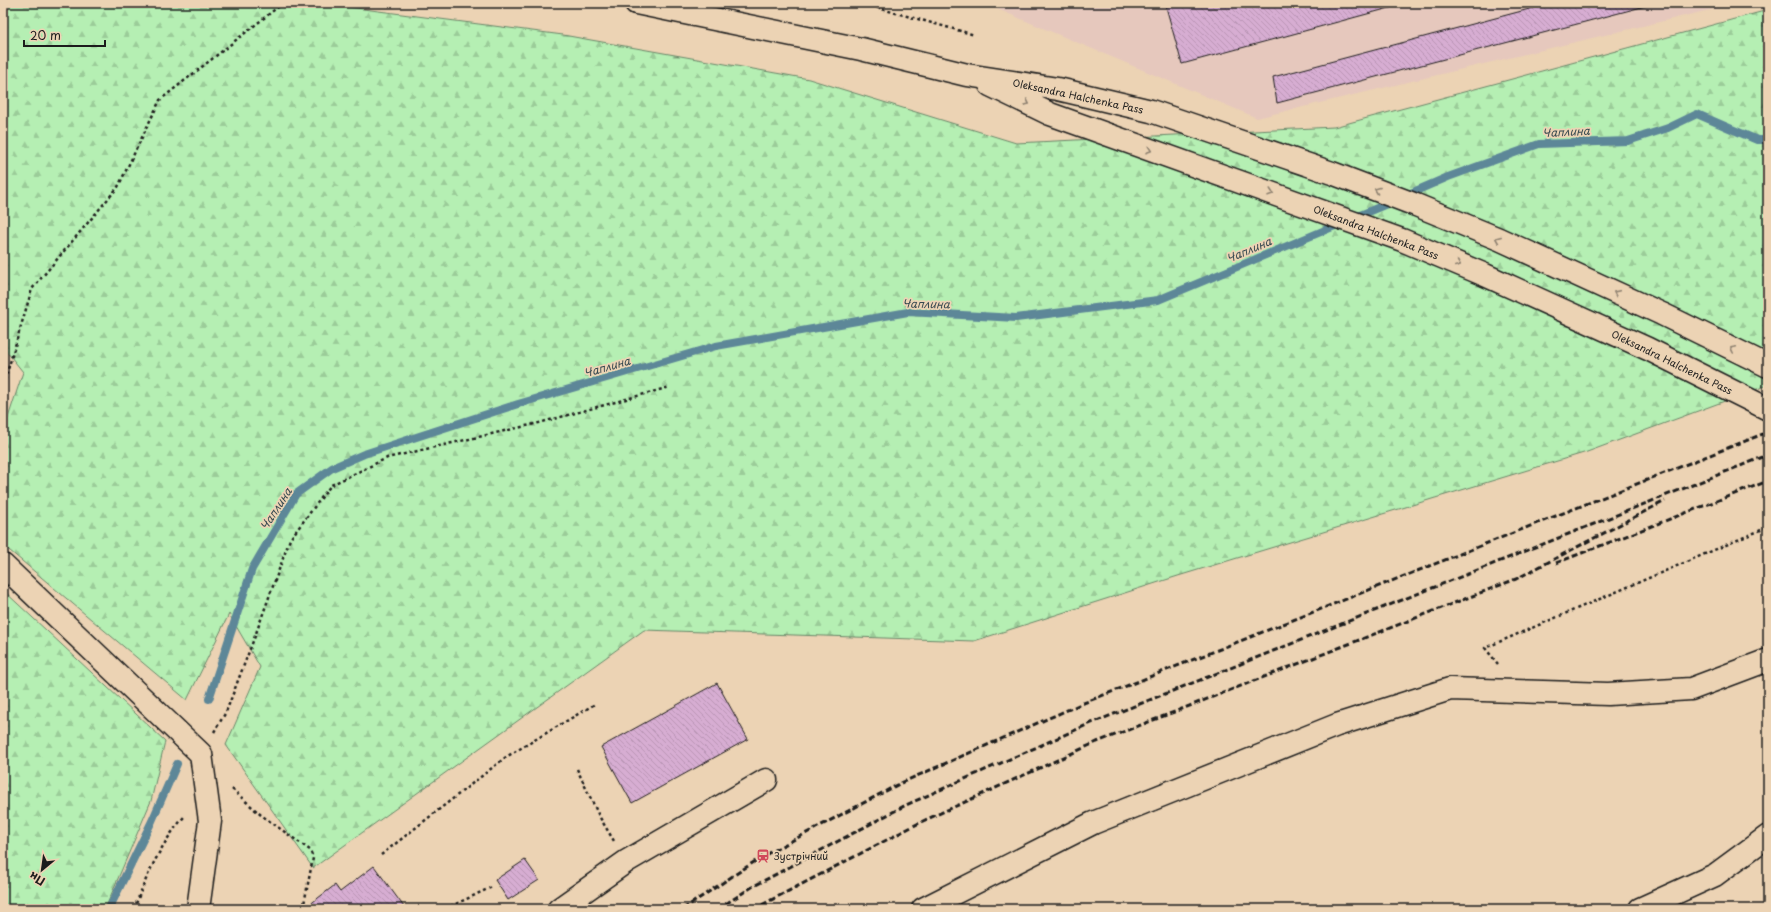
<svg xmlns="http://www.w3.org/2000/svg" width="1771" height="912" viewBox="0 0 1771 912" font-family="'Playpen Sans',sans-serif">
<defs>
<pattern id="forest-firs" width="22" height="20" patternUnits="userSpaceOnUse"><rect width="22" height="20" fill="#b5efb3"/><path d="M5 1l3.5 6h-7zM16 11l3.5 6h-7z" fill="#9bcc99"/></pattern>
<pattern id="building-back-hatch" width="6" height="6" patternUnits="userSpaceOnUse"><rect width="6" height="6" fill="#d7add2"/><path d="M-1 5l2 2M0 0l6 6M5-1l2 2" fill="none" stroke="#b894b4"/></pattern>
</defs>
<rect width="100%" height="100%" fill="#ecd3b4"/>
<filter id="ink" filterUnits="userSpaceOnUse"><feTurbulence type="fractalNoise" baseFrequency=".025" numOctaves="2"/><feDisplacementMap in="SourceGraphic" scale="8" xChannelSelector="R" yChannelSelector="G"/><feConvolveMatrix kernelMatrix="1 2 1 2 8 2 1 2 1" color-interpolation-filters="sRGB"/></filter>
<g filter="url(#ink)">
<!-- built -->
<path fill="#e6c8bd" d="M983,3H1739L1257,118Z"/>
<!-- forest -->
<path fill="url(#forest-firs)" stroke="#688668" d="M3,3H317L563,35L809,79L1016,143L1334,127L1768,10V385L1587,452L1178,576L974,641L644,630L313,868L226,745L260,667L229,614L187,700L3,545V433L23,372L3,347Z
M3,590L165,741L151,801L105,909H3Z"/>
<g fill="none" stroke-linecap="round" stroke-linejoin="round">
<!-- stream -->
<path stroke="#5d8798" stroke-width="8" d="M1404,196L1448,177L1539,144L1628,141L1668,128L1697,114L1757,140H1768
M1353,218L1394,201
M209,699L252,569L296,494L332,468L364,454L518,404L716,346L908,312L1016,318L1158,300L1342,223
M109,909L152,821L177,764"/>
</g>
<!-- building -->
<path fill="url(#building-back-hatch)" stroke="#1c1c1c" d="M1182,3H1408L1182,64L1166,7Z
M1552,3H1657L1277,103L1273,77Z
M717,683L748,739L632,803L601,747Z
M525,860L539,880L508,900L495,880Z
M374,866L404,907L401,909H312L309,905L335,885L340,892Z"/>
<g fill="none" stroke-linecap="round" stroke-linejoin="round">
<!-- minor casing -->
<g stroke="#1c1c1c" stroke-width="25">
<path id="minor" d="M3,565L201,754L210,821L198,909
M559,909L627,861L766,780
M923,909L1093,823L1337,725L1450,689L1608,694L1691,689L1768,660
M1640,909L1715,875L1768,836"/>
</g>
<!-- major casing -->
<g stroke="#1c1c1c" stroke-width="25">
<path id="major" d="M636,3L861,49L967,75L1058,89L1151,111L1332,173L1416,205L1499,239L1662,314L1768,366
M990,85L1050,114L1402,240L1485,275L1648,349L1768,409"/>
</g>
<!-- path -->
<path stroke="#1c1c1c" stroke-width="2.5" stroke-dasharray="3 3" stroke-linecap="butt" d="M871,6L975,35
M3,386L32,289L118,187L160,100L283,3
M1498,664L1485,648L1768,527
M214,732L226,712L255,636L290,539L331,485L387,458L539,423L670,387
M577,769L599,816L614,841
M232,789L261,815L310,850L313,858L303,909
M381,855L506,757L595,704
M134,909C146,877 161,843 184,817
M445,909L492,887"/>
<!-- minor -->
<use href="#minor" stroke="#ecd3b4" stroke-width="22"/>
<!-- major -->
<use href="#major" stroke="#ecd3b4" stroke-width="22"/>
<!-- rail -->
<path stroke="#1c1c1c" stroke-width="3" stroke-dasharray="6 3" stroke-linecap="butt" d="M1556,563L1768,481
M683,909L763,856L903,782L1081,704L1768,432
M718,909L752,887L906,805L1089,724L1768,455
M754,909L923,821L1097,742L1516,579L1665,501"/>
</g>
<!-- one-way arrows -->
<defs><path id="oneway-chevron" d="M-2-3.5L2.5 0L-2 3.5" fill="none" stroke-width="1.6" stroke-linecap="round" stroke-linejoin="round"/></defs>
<g stroke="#8e8170">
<use href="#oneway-chevron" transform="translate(1027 103) rotate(25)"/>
<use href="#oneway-chevron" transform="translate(1149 150) rotate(19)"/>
<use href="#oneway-chevron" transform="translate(1377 190) rotate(-159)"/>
<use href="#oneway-chevron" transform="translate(1271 193) rotate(19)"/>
<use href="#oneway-chevron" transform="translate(1498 239) rotate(-157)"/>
<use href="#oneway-chevron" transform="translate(1458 264) rotate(23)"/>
<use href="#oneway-chevron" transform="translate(1616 293) rotate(-155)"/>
<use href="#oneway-chevron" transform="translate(1733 349) rotate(-154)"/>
</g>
</g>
<!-- icons -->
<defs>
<g id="station-bare" transform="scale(1.08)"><path d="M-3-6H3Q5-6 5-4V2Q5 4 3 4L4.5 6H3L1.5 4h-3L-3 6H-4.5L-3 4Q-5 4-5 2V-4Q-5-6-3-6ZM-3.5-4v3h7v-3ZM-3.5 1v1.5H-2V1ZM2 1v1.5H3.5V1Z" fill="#d1495b" stroke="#ecd3b4" stroke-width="2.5" paint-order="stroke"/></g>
</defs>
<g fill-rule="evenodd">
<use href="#station-bare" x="763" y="856"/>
</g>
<g text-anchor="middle" stroke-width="3.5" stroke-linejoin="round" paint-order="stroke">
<!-- street labels -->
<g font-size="10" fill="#1c1c1c" stroke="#ecd3b4">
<text transform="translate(1078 96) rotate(12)" y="4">Oleksandra Halchenka Pass</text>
<text transform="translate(1376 232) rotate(21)" y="4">Oleksandra Halchenka Pass</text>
<text transform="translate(1672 362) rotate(26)" y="4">Oleksandra Halchenka Pass</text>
</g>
<!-- poi labels -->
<g font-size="10" fill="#1c1c1c" stroke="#ecd3b4" text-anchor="start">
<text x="774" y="860">Зустрічний</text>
</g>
<!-- water labels -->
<g font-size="11" font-style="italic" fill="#374950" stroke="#ecd3b4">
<text transform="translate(1566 132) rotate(-3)" y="4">Чаплина</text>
<text transform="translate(1249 250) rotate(-23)" y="4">Чаплина</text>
<text transform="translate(926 304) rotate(1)" y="4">Чаплина</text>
<text transform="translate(607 367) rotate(-16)" y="4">Чаплина</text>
<text transform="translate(276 509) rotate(-57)" y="4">Чаплина</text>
</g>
</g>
<!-- margin -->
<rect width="1771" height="912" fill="none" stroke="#ecd3b4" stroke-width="16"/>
<rect x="8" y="8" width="1755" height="896" fill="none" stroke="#1c1c1c" stroke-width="1.5" filter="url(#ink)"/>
<!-- north arrow -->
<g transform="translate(42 870) rotate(209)" stroke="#ecd3b4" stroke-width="3" paint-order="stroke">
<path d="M0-3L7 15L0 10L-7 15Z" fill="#1c1c1c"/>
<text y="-6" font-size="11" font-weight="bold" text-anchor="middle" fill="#1c1c1c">Пн</text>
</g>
<!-- scale -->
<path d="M24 40v6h81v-6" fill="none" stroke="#1c1c1c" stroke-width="2"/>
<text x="30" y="40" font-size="12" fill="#1c1c1c" stroke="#ecd3b4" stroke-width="3" paint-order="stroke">20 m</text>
</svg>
